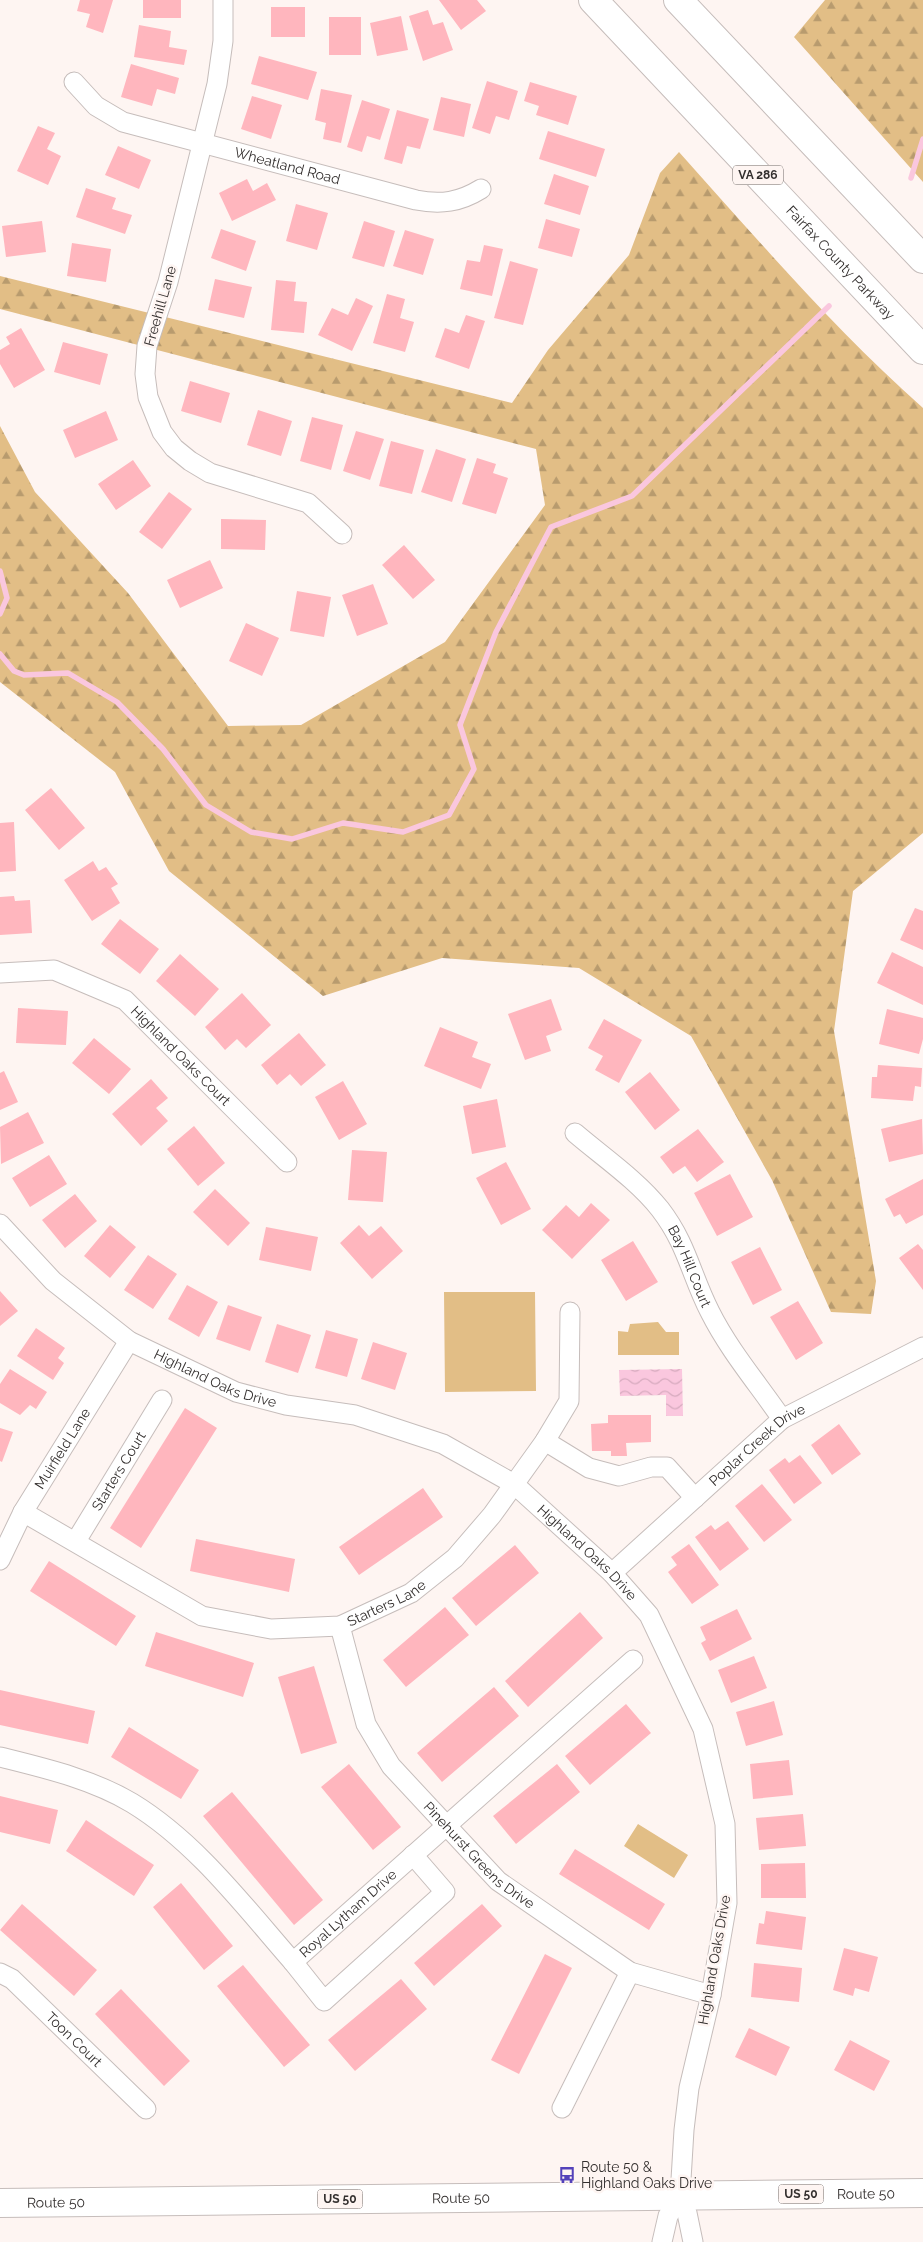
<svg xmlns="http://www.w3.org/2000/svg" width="923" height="2242" viewBox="0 0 923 2242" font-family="Raleway,sans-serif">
<defs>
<pattern id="forest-firs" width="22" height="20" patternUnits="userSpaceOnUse" patternTransform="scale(1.25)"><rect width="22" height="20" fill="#e2be86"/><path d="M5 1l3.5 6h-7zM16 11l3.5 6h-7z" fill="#b89b6e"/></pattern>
<pattern id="water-waves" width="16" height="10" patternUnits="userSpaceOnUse" patternTransform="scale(1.25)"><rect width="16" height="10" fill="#fac7de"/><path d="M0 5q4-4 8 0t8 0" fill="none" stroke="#d7abbf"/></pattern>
</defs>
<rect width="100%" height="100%" fill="#fef5f2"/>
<!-- forest -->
<path fill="url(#forest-firs)" d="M825,0H923V182L794,37Z
M679,152C757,239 835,330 923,408V833L853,891L834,1031L876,1281L871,1314L831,1312L772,1180L691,1036L579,968L442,958L323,996L169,871L115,772L0,682V426L35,492L128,593L228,726L301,725L445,642L545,505L536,449L0,309V276L512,403L548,350L629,255L660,173Z"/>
<!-- green -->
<path fill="#e2be86" d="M444,1292H535L536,1391L445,1392Z
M658,1322L666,1332H679V1355H618V1331L628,1332L630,1324Z
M638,1824L688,1855L674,1878L624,1846Z"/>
<!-- water -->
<path fill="url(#water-waves)" d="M682,1369L683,1416H666V1395L620,1396L619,1370Z"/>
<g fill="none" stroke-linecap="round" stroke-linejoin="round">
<!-- stream -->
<path stroke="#fac7de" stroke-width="5.5" d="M911,178L923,139
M0,571L7,598L0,614
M0,654L14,671L24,675L68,673L117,702L163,749L206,805L251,832L292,839L343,823L403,832L449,815L474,769L460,725L496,632L551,527L632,496L829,306"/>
</g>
<!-- building -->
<path fill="#ffb6be" d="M80,0H113L103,33L86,27L90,14L77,11Z
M143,0H181V18H143Z
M439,0H477L486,11L461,30Z
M271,7H305V37H271Z
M428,10L433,25L443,22L453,50L423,61L409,16Z
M401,16L408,50L377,56L370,23Z
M329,17H361V55H329Z
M139,25L171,31L169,47L187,50L184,65L134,57Z
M259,56L317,72L308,100L251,84Z
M131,64L179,78L175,94L157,89L152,106L121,97Z
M487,81L518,91L509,120L496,116L490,134L472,128Z
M530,82L577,96L568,125L536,115L539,106L524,101Z
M321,89L352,95L341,143L323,139L326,123L315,120Z
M252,96L282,105L271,139L241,129Z
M441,97L471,104L464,137L433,130Z
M362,100L390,109L380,140L367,136L362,152L347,147Z
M397,110L429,119L420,149L407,146L402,164L384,159Z
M38,126L55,133L47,149L61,156L48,185L17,171Z
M548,131L605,149L596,177L539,159Z
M118,146L151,160L139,189L105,175Z
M554,174L589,186L580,215L544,204Z
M247,179L253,191L267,183L276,200L232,221L219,193Z
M86,188L116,198L112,209L132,215L125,234L76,217Z
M296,204L328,213L317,250L286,241Z
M546,219L580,229L572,257L538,248Z
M42,221L46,252L6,257L2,226Z
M364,221L395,231L384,267L352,258Z
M221,229L256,241L246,271L211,258Z
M405,230L434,239L423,275L393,266Z
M72,243L111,249L106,282L67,276Z
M484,245L503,249L492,296L460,289L467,260L480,262Z
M510,261L538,269L523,325L494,318Z
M215,279L252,287L244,318L208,310Z
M276,280L296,282L294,301L307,302L304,333L271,330Z
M387,294L405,299L400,318L414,322L405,352L373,343Z
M356,298L373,306L352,351L318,335L332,308L348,315Z
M466,315L485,321L469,369L435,357L445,328L459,333Z
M21,328L45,370L14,388L0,364V350L10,344L6,337Z
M63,342L108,354L100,385L54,372Z
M190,381L230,393L221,423L181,411Z
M258,410L292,421L281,456L247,445Z
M106,411L118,440L75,458L63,430Z
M312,417L343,425L331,470L300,461Z
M356,431L384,439L370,480L343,471Z
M391,441L424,450L412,494L379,486Z
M436,449L466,459L452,502L421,492Z
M477,458L496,464L493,473L508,478L496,514L462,504Z
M133,460L151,486L116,510L98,484Z
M169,492L192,509L162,549L139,532Z
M221,519L266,520L265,550L221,549Z
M404,545L435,580L413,599L382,565Z
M210,560L223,588L180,608L167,580Z
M373,584L388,624L357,636L342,595Z
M297,591L331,597L324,637L290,631Z
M246,623L279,638L262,676L229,661Z
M51,788L85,828L59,850L25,810Z
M14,822L16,871L0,872V823Z
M93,861L99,871L106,867L118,884L111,888L120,903L92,921L64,880Z
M14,896L15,901L30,900L32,933L0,935V897Z
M915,908L923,911V950L900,940Z
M120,919L159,949L140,974L101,944Z
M892,952L923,967V1005L877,983Z
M180,954L219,989L195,1016L156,981Z
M242,993L271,1025L246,1048L237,1039L225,1050L205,1027Z
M551,999L562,1030L546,1036L551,1051L525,1060L508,1014Z
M18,1008L68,1011L66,1045L16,1043Z
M887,1009L923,1018V1039L919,1054L879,1044Z
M604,1019L642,1040L619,1083L595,1070L603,1056L588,1048Z
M440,1027L478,1042L472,1057L491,1064L481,1089L424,1066Z
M299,1033L326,1065L301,1086L290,1074L277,1085L261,1065Z
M94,1038L131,1069L109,1094L72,1063Z
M878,1065L922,1068L921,1087L915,1086L913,1101L871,1098L872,1077H877Z
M4,1071L18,1102L0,1110V1073Z
M650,1072L680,1110L655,1130L625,1092Z
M151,1079L168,1098L156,1108L168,1121L141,1146L112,1114Z
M343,1081L367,1124L339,1140L315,1097Z
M497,1099L506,1147L472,1154L463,1106Z
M28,1112L44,1143L1,1164L0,1127Z
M922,1119L923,1154L889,1162L881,1129Z
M194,1126L225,1163L198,1186L167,1149Z
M698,1129L724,1162L697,1182L685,1166L673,1174L660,1157Z
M352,1150L387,1152L383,1202L348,1200Z
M49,1155L67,1184L30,1207L12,1178Z
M506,1162L531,1209L501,1225L476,1178Z
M730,1174L753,1217L717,1236L694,1193Z
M923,1179V1215L906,1224L900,1214L894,1217L885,1199Z
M215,1189L250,1223L228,1246L193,1212Z
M75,1194L97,1221L65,1248L42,1220Z
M591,1203L610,1220L572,1259L542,1230L566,1205L579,1217Z
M110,1225L136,1247L110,1278L84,1256Z
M359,1225L369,1236L381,1226L403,1251L372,1279L340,1243Z
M266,1227L318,1237L311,1271L259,1260Z
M633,1241L658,1282L626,1301L601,1260Z
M918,1244L923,1250V1290L899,1258Z
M760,1247L782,1290L753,1305L731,1262Z
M148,1255L177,1274L153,1309L124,1290Z
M187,1285L218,1302L199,1337L168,1319Z
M0,1291L18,1311L0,1326Z
M798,1301L823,1343L796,1360L770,1317Z
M228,1305L262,1317L250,1351L216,1339Z
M277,1324L311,1335L298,1373L265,1362Z
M36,1328L65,1348L58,1358L64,1363L53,1380L17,1356Z
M326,1330L358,1339L347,1377L315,1368Z
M373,1342L407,1353L395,1390L361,1379Z
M10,1369L47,1392L36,1409L30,1405L20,1415L0,1403V1384Z
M185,1408L217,1428L141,1548L110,1528Z
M608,1415H651V1442L626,1443L627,1456H611V1451H592L591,1424L608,1423Z
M839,1424L861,1454L832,1475L811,1445Z
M0,1428L13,1432L2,1462L0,1461Z
M800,1455L822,1483L794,1504L769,1470L785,1458L789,1463Z
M762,1484L792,1520L764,1542L735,1506Z
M423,1488L443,1517L359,1575L339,1547Z
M728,1521L749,1549L720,1571L695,1537L711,1525L715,1530Z
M196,1539L295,1559L289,1592L190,1571Z
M689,1544L719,1585L692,1604L668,1572L677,1565L671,1557Z
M515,1545L539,1573L476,1626L452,1598Z
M49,1561L136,1616L116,1646L30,1591Z
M445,1607L469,1635L406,1687L383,1660Z
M737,1609L752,1639L710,1661L701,1643L706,1640L700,1627Z
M580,1612L603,1638L528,1707L505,1681Z
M156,1632L254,1663L243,1697L145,1666Z
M754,1656L767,1688L731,1703L718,1670Z
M314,1666L337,1743L301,1754L278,1677Z
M494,1687L519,1716L442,1782L417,1753Z
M0,1690L95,1711L88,1744L0,1725Z
M774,1701L783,1735L746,1746L736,1712Z
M626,1704L651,1733L590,1785L565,1756Z
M129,1727L199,1770L181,1799L111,1757Z
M789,1760L793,1795L753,1799L750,1764Z
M349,1764L401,1827L373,1850L321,1787Z
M557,1764L580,1792L516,1844L493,1816Z
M232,1792L323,1900L294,1925L203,1816Z
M0,1796L58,1810L50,1844L0,1832Z
M803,1814L806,1846L759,1850L756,1818Z
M86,1820L154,1865L134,1896L66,1851Z
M575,1849L665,1904L649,1930L559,1874Z
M805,1863L806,1898H761V1864Z
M181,1883L233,1946L204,1970L153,1907Z
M22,1904L97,1970L74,1996L0,1930Z
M482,1904L502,1926L434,1986L414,1963Z
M766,1911L806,1917L802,1950L756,1944L759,1923L764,1924Z
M844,1948L878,1957L869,1992L855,1988L853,1996L833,1990Z
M545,1954L572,1968L519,2074L491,2060Z
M754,1963L802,1968L799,2002L751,1997Z
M243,1965L310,2045L284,2067L217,1986Z
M401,1979L427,2009L355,2071L328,2040Z
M121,1989L190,2061L164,2086L95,2014Z
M749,2028L790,2047L776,2076L735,2057Z
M850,2040L890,2061L874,2091L834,2070Z"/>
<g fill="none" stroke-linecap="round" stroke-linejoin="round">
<!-- minor casing -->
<g stroke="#c6bdbb" stroke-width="21">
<g id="minor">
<path d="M223,0V41L217,84L168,282L147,346L145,374L148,397L162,432L174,448L190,461L210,473L308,503L342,534"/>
<path id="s1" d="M74,82L96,106L123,122L416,200C441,205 460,202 481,189"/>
<path id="s2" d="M0,973L54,970L125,1000L287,1162"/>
<path id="s3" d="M575,1133C603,1157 637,1180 660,1209C687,1244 691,1275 710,1312C729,1350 758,1384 782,1419"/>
<path id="s4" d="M0,1224L53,1281L129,1341L236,1392L286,1405L355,1415L443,1444L514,1484L612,1573L649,1615L703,1729L725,1824L727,1903L711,1995L689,2088L684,2130L680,2196L687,2213L693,2242"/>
<path d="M545,1441L589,1468L619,1476L651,1467H667L695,1498"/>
<path id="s5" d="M23,1512L202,1616L271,1629L340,1626L411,1593L455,1558L492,1515L545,1441L569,1401L570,1312"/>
<path id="s6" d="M76,1541L162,1400"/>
<path id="s7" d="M0,1560L23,1512L129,1341"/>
<path id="s8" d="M612,1573L782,1419L923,1347"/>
<path id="s9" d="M340,1626L366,1724L391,1766L498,1881L630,1972L711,1995"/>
<path id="s10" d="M0,1757C44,1768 92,1779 132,1803C196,1842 244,1906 293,1962L633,1660"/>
<path d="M293,1962L324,2001L445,1892L413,1855"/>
<path id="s11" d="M0,1973L12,1979L146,2109"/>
<path d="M562,2108L630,1972"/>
<path d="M662,2242L668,2216L680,2196"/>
</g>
</g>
<!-- highway casing -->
<g stroke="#c6bdbb" stroke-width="30">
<g id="highway">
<path id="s12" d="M593,0L923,350"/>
<path d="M678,0L923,259"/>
<path id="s13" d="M0,2203L923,2193"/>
</g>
</g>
<!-- minor -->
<use href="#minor" stroke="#fff" stroke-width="19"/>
<!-- highway -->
<use href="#highway" stroke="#fff" stroke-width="28"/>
</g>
<!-- icons -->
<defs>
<g id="bus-bare" transform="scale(1.35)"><path d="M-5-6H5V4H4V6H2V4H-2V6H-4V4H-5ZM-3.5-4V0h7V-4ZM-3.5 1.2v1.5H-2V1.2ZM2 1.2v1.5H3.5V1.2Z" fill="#5442ba" stroke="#fef5f2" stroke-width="2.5" paint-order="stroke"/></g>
</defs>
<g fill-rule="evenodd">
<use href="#bus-bare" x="567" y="2175"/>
</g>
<g text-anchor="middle" stroke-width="5" stroke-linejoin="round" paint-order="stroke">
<!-- shield labels -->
<g fill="#fef5f2" stroke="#706a69" stroke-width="1">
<rect x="733" y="165.5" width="50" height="19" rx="4"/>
<rect x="778.5" y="2184.5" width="45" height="19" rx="4"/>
<rect x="317.5" y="2189.5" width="45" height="19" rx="4"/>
</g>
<g font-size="12" font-weight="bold" fill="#332f2e">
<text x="758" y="179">VA 286</text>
<text x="801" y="2198">US 50</text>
<text x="340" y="2203">US 50</text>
</g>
<!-- street labels -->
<g font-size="14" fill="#332f2e" stroke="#fef5f2">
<text dy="5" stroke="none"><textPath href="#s1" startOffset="234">Wheatland Road</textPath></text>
<text dy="5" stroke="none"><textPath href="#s12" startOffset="361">Fairfax County Parkway</textPath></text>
<text transform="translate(160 306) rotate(-74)" y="5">Freehill Lane</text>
<text dy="5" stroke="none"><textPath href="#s2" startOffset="210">Highland Oaks Court</textPath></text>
<text dy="5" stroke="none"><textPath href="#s3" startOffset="179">Bay Hill Court</textPath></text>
<text dy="5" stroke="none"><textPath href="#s4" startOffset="269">Highland Oaks Drive</textPath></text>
<text dy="5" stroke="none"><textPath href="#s8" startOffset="194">Poplar Creek Drive</textPath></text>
<text dy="5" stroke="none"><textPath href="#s7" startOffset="128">Muirfield Lane</textPath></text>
<text dy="5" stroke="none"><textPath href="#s6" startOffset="82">Starters Court</textPath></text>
<text dy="5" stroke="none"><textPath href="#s4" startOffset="689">Highland Oaks Drive</textPath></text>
<text dy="5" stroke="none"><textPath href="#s5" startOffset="398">Starters Lane</textPath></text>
<text dy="5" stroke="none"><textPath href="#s9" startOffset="276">Pinehurst Greens Drive</textPath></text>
<text dy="5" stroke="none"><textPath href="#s10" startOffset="441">Royal Lytham Drive</textPath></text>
<text transform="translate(714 1960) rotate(-80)" y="5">Highland Oaks Drive</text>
<text dy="5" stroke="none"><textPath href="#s11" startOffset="100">Toon Court</textPath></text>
<text dy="5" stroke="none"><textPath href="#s13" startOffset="866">Route 50</textPath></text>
<text dy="5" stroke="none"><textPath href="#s13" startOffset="461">Route 50</textPath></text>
<text dy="5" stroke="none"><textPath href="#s13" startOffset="56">Route 50</textPath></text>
</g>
<!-- poi labels -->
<g font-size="14" fill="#332f2e" stroke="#fef5f2" text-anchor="start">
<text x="581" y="2172">Route 50 &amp;<tspan x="581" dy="16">Highland Oaks Drive</tspan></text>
</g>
</g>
</svg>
